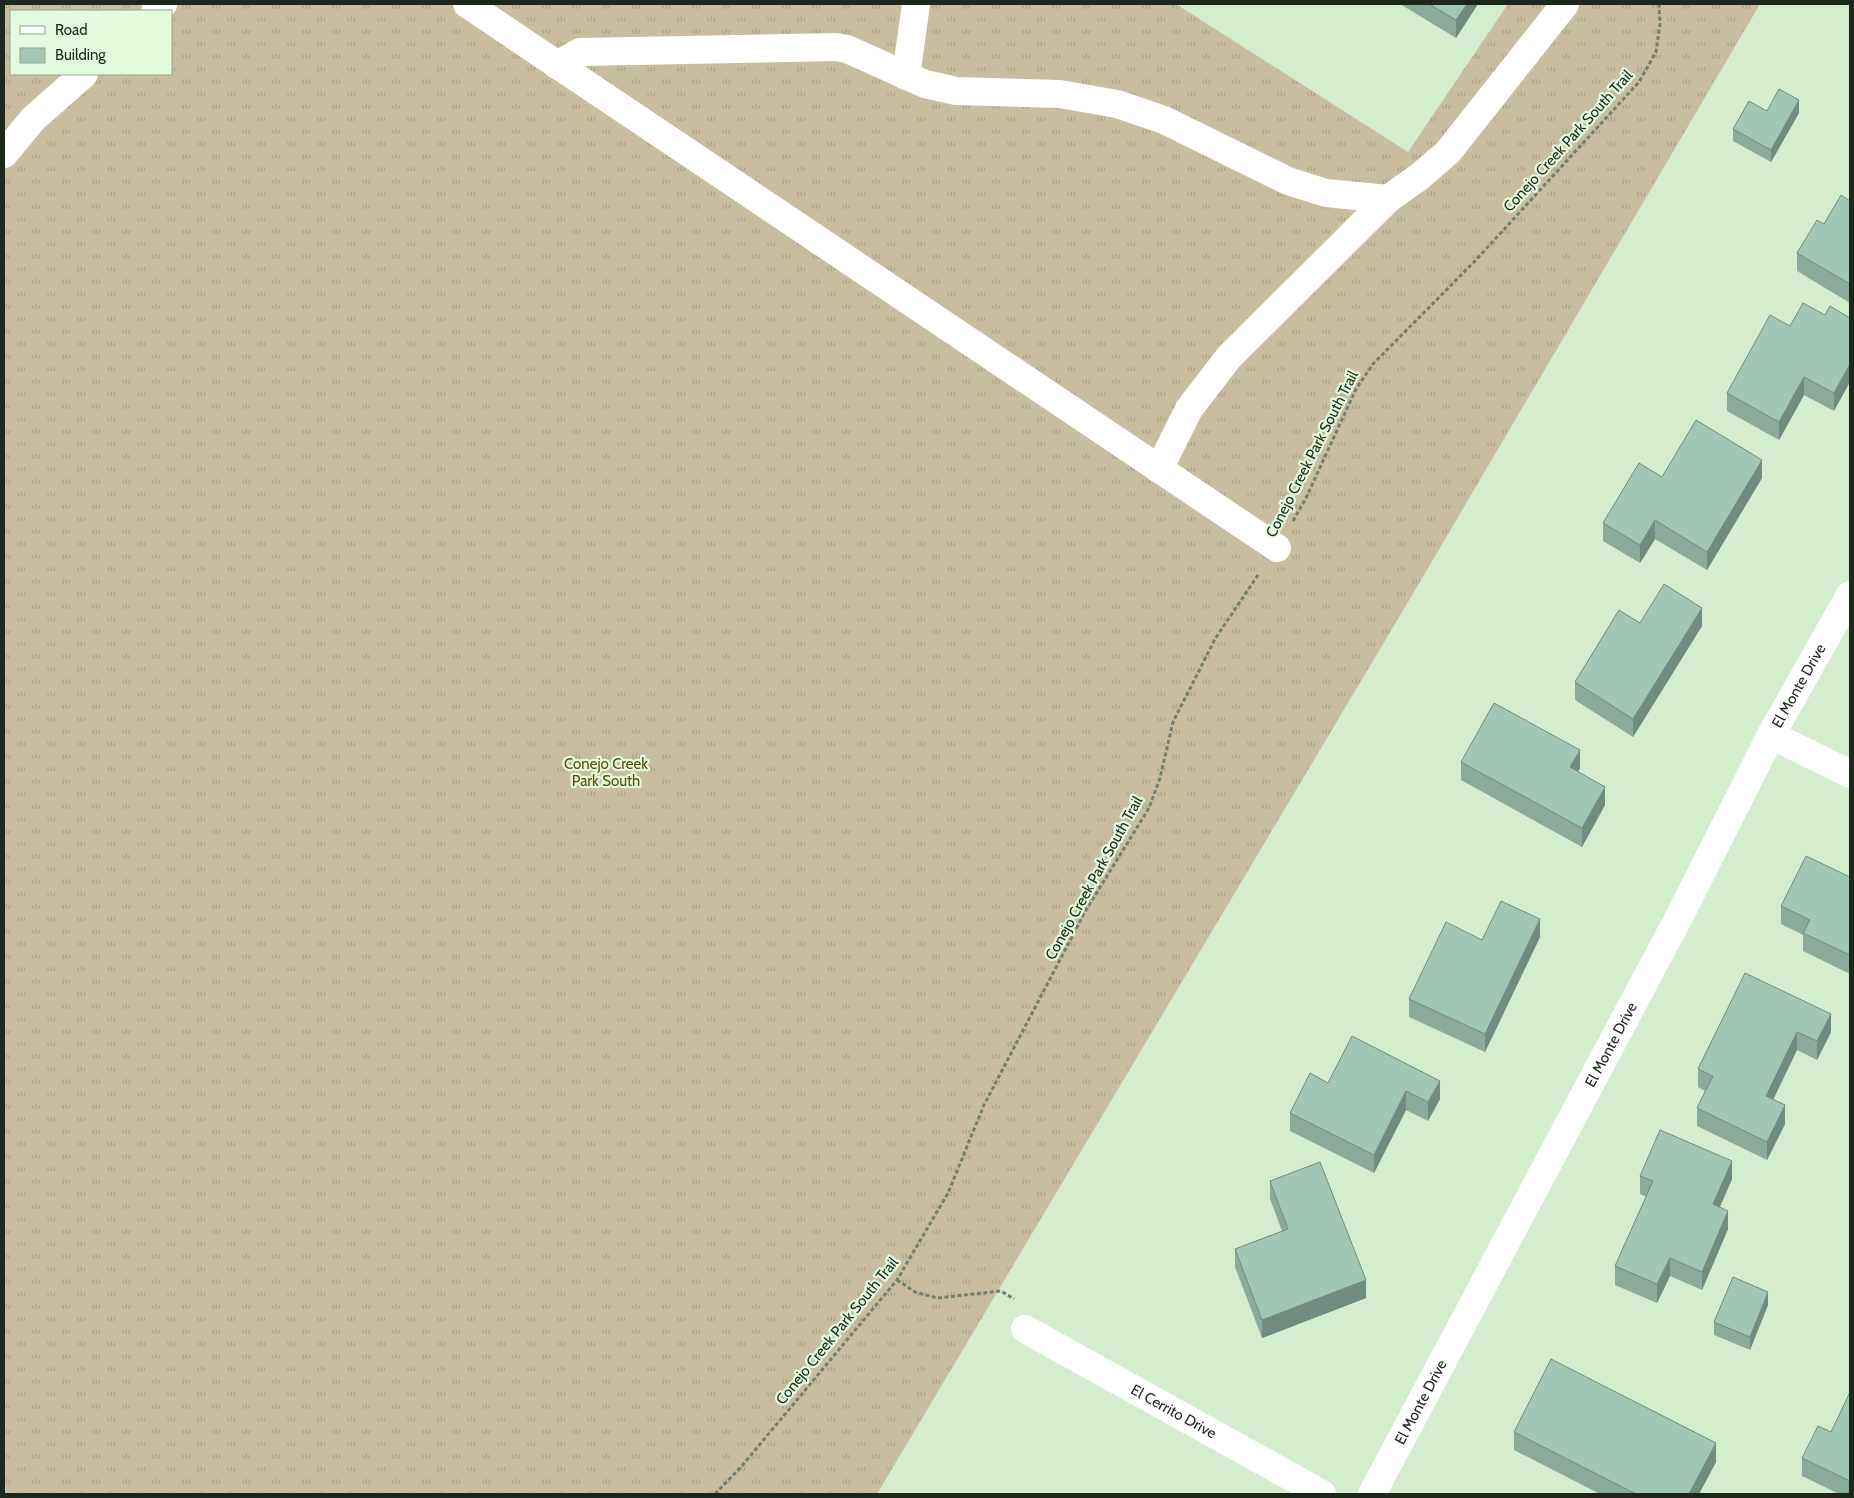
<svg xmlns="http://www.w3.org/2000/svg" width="1854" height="1498" viewBox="0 0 1854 1498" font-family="Cabin,sans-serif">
<defs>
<pattern id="grass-tufts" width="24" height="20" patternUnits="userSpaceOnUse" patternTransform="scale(1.25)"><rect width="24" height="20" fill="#c8bd9f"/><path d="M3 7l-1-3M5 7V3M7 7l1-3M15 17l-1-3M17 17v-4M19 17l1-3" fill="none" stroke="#aba288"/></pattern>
</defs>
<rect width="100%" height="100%" fill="#d4edcf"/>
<!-- grass -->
<path fill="url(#grass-tufts)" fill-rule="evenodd" d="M4,4H1176L1408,152L1508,4H1760L1411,597L877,1494H4ZM11,11H171V74H11Z"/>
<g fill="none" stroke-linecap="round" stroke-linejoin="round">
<!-- path -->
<path stroke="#70806d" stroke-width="3" stroke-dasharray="4 2.5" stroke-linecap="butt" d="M1293,521L1306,498L1356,389L1373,364L1475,261L1639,82L1656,52L1660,24L1659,4
M897,1280L915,1292L937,1298L1001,1291L1014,1299
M715,1494L741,1467L897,1280L948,1193L984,1105L1086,910L1149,808L1160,778L1173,722L1215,639L1258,575"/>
<!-- minor -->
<g stroke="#fff" stroke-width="28">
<path d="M467,4L1277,548"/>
<path d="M155,11L163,4"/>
<path d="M557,65L580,52L836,47L847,49L925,84L956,91L1060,94L1117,104L1164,120L1288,181L1326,193L1388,199"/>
<path d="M906,76L916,4"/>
<path d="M4,154L33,119L84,74"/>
<path d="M1159,469L1189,409L1229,357L1388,199L1419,177L1448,152L1565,4"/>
<path d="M1771,735L1850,774"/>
<path id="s1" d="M1025,1329L1322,1494"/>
<path id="s2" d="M1372,1494L1679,917L1771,735L1850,595"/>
</g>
</g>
<!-- wall -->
<path fill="#8aab9c" d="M1400,4H1478L1456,38Z
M1767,111L1799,113L1771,162L1733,141V129Z
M1850,201V303L1797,271V253L1824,224Z
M1825,315L1850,318L1834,411L1804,395L1779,440L1727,411V393Z
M1662,477L1762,478L1707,570L1655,539L1640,563L1603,541V523Z
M1702,626L1633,737L1575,700V682Z
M1461,762L1580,768L1578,772L1605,805L1582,847L1461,780Z
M1850,877V974L1803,951V935L1781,924V906Z
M1540,937L1485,1052L1409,1017V999L1482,940Z
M1745,973L1831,1032L1817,1060L1797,1050L1773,1100L1785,1124L1767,1160L1697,1126V1108L1705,1091L1698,1087V1069Z
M1352,1036L1440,1099L1428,1121L1406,1110L1374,1173L1290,1131V1113L1328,1083Z
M1640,1176L1732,1179L1720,1207L1728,1229L1702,1290L1670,1276L1657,1303L1615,1285V1266L1646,1197L1640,1194Z
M1270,1181L1366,1298L1262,1338L1235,1267V1249L1282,1231L1270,1199Z
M1768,1305L1750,1350L1714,1335V1322Z
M1850,1392V1494H1839L1802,1476V1458L1831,1432Z
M1514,1432L1716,1462L1699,1494H1600L1514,1450Z"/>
<!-- shaded-wall -->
<path fill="#708b7f" d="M1467,4H1478L1456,38V20Z
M1799,100V113L1771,162V150Z
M1850,364V382L1834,411V393Z
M1804,377V395L1779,440V422Z
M1762,460V478L1707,570V552Z
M1655,520V539L1640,563V545Z
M1702,608V626L1633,737V719Z
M1580,750V768L1570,786V767Z
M1605,787V805L1582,847V828Z
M1540,919V937L1485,1052V1034Z
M1831,1014V1032L1817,1060V1041Z
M1797,1032V1050L1766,1114V1096Z
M1440,1081V1099L1428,1121V1102Z
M1406,1091V1110L1374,1173V1155Z
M1785,1105V1124L1767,1160V1142Z
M1732,1161V1179L1713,1222V1204Z
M1728,1211V1229L1702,1290V1272Z
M1670,1258V1276L1657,1303V1284Z
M1366,1280V1298L1262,1338V1320Z
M1768,1292V1305L1750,1350V1337Z
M1716,1443V1462L1699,1494H1689Z"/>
<!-- building -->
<path fill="#a0c7b5" stroke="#708b7f" d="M1429,4H1467L1456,20Z
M1779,89L1799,100L1771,150L1733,129L1749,101L1767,111Z
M1841,195L1850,201V284L1797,253L1817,220L1824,224Z
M1803,303L1825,315L1830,306L1850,318V364L1834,393L1804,377L1779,422L1727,393L1770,315L1790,326Z
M1696,420L1762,460L1707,552L1655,520L1640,545L1603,523L1639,463L1662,477Z
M1664,584L1702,608L1633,719L1575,682L1619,610L1640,623Z
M1494,703L1580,750L1570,767L1605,787L1582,828L1461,762Z
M1806,856L1850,877V955L1803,933L1810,920L1781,906Z
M1501,901L1540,919L1485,1034L1409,999L1446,922L1482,940Z
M1745,973L1831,1014L1817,1041L1797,1032L1766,1096L1785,1105L1767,1142L1697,1108L1713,1076L1698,1069Z
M1352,1036L1440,1081L1428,1102L1406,1091L1374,1155L1290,1113L1310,1073L1328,1083Z
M1660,1130L1732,1161L1713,1204L1728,1211L1702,1272L1670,1258L1657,1284L1615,1266L1653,1181L1640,1176Z
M1320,1162L1366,1280L1262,1320L1235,1249L1288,1229L1270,1181Z
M1733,1277L1768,1292L1750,1337L1714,1322Z
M1551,1359L1716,1443L1689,1494H1636L1514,1432Z
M1850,1392V1481L1802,1458L1818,1426L1831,1432Z"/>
<g text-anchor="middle" stroke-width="4.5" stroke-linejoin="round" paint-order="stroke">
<!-- street labels -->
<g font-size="15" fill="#1e271c" stroke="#e1fbdc">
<text transform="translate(1568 141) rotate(-48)" y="5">Conejo Creek Park South Trail</text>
<text transform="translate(1312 454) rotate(-63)" y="5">Conejo Creek Park South Trail</text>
<text dy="5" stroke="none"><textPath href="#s2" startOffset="914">El Monte Drive</textPath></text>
<text transform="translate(1094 878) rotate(-61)" y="5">Conejo Creek Park South Trail</text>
<text dy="5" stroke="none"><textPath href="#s2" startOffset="509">El Monte Drive</textPath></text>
<text transform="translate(837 1331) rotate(-51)" y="5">Conejo Creek Park South Trail</text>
<text dy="5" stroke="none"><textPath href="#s2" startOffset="104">El Monte Drive</textPath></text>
<text dy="5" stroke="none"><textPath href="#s1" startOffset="170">El Cerrito Drive</textPath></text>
</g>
<!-- park labels -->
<g font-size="15" fill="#604c02" stroke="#e1fbdc">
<text x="606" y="769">Conejo Creek<tspan x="606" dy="17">Park South</tspan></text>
</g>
</g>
<!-- border -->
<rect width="1854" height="1498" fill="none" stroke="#1e271c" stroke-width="10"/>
<!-- legend -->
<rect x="10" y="10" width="162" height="65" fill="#e1fbdc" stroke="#93a68f"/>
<rect x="20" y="26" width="25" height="8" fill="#ffffff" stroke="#93a68f"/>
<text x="55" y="35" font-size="15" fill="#1e271c">Road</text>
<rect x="20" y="48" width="25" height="15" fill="#a0c7b5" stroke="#93a68f"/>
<text x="55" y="60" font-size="15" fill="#1e271c">Building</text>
</svg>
